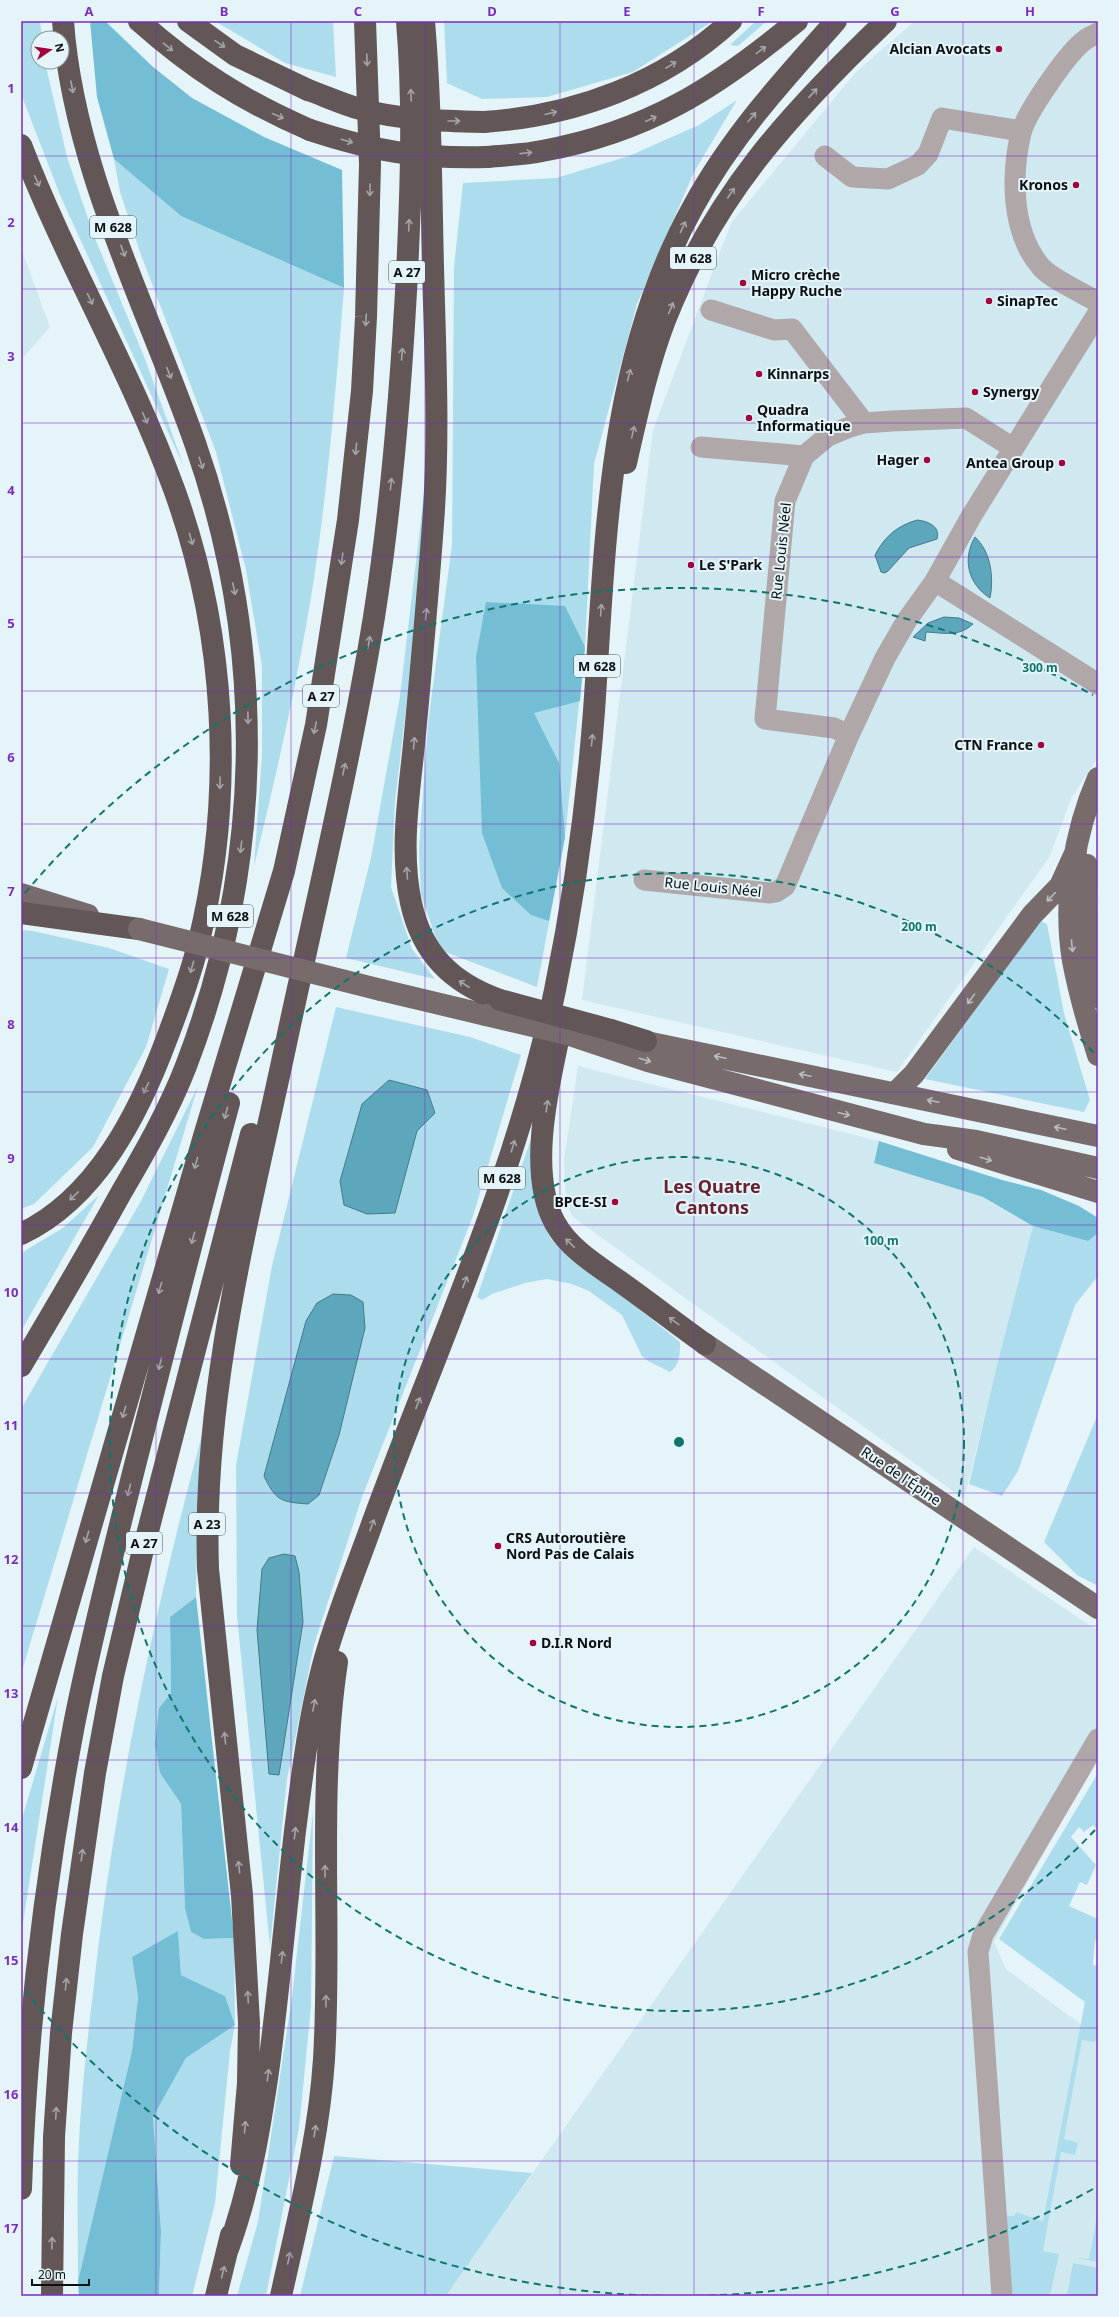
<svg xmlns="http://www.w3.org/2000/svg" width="1119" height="2317" viewBox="0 0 1119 2317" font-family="'Noto Sans',sans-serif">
<rect width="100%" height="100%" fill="#e4f4f9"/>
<!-- built -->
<path fill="#d0e9f0" d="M915,21H1098V757L1071,799L1050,856L897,1072L582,1000L653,430L731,223L856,72Z
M21,248L50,327L21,360Z
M578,1066L879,1141L874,1163L983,1197L1033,1226L964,1499L573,1217L566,1203L564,1160Z
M974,1547L1098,1631V1756L994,1942L1006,1969L1098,2037V2296H446Z"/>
<!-- green -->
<path fill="#adddec" d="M21,21H40L42,38H38V62H45L67,157L94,236L145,359L184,467L60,195L21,94Z
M215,21H333L336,77L285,63Z
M444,21H713L633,72L547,97L482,99L447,83Z
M756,21H767L738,46L730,45Z
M737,100L694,172L637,304L594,464L585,647L565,837L537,987L440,950L421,895L419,849L428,723L452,545L454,267L463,183L556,178L629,156L699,125Z
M114,159L181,216L344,288C336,387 328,487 313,585C298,679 277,773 254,866L262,756V666L246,570L216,452L141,255L120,192Z
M425,486L417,615L395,802L391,887L412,949L435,979L346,958L371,858L400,696Z
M1040,921L1047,924L1064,1013L1090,1100L1084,1112L925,1079Z
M21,930L33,931L109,948L169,969L146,1047L93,1147L34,1204L21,1209Z
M336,1007L470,1037L521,1055L473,1216L362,1497L314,1645L287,1779L270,1947L237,1616L236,1465L272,1266Z
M198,1086L21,1674V1409L141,1201Z
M533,1133L541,1210L550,1238L680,1342C680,1354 680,1365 670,1372L648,1361L642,1356L622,1315L589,1291L572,1284L547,1279L525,1283L492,1294L482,1300L477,1297Z
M99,1195L21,1331V1253L63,1228Z
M1033,1226L1088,1241L1098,1233V1276L1075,1305L1018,1471L1002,1496L969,1484L999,1357Z
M1098,1414V1586L1077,1575L1044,1542Z
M205,1424L197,1524L196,1597L170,1617L171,1693L159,1708L160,1773L181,1804L185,1909L191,1932L204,1939L234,1938L235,2025L230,2051L215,2203L192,2296H159L161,2231L153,2117L186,2058L235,2025L225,1996L181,1975L178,1932L132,1957L138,1997L132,2051L78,2281C78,2241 77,2202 78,2163C80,2106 86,2049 93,1993C114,1800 154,1611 205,1424Z
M58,1697L21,1936V1822Z
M1098,1773V1830L1093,1825L1084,1832L1079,1827L1071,1837L1096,1865L1087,1885L1080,1882L1069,1906L1098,1919V1940H1095L1093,1965L1098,1966V2039L1094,2042L1082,2040L1064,2139L1078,2143L1075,2155L1061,2152L1043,2251L1059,2254L1050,2296H1007L998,2215L1014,2216L1016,2212L1043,2221L1085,2002L999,1939Z
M313,1812L311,2007L299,2128L266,2296H237L258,2222L292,1997Z
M334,2156L532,2173L446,2296H300Z
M1098,2211V2262L1075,2258L1089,2259Z
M1073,2263L1098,2268V2296H1067Z"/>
<!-- forest -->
<path fill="#73bed4" d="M90,21H105L152,66L192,98L264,137L342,170L344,288L181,216L114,159L97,97Z
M486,602L565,606L585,647L580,701L534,713L559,763L565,837L549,921L531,915L502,888L482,833L476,657Z
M879,1141L1002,1180L1041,1190L1079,1206L1098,1218V1233L1088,1241L1033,1226L983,1197L874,1163Z
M196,1597L234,1938L204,1939L191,1932L185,1909L181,1804L160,1773L155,1744L159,1708L171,1693L170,1617Z
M178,1931L181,1975L225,1996L235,2025L186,2058L153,2117L161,2231L159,2296H79L78,2281L132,2051L138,1997L132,1957Z"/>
<!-- water -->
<path fill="#5ca7bc" stroke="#447a89" d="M917,520C927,521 941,526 937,539L909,548L888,571L885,573L881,572L875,555C885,536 897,526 917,520Z
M975,537C991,552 994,577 990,598C968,584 962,559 975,537Z
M944,617L959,618L973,624C959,637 944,633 926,632L925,641L913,637L928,623Z
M389,1080L427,1090L435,1113L417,1131L395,1213L367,1214L344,1205L340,1181L362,1104Z
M333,1294L351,1295L363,1302L365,1328L339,1435L319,1495L308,1504C281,1502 276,1501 264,1476L306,1321L317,1303Z
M284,1554L295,1556L299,1572L303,1622L279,1775L269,1774L257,1630L262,1569L269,1558Z"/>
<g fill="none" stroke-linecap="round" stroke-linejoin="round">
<!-- minor -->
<path stroke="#afa7a8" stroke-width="21" d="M1098,33C1094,35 1089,37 1085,40C1068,52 1026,113 1021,133C1011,175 1011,232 1041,267C1050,278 1084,294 1098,302
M825,156L852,177L888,179L918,165L928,154L942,118L1021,131
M711,310L774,330L792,329L864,423
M701,447L804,456
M935,581L1098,684
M849,735L834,728L765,719L785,501L804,456L828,436L847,428L864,423L892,421L966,418L1013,448
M644,880L770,893L776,892L785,886L849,735L885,658L907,620L935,581L972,515L1098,313
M1002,2296L978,1952L983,1935L1098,1739"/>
<!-- major -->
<path stroke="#776b6c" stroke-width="22" d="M1098,778C1074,833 1063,901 1073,961C1079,993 1088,1024 1098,1055
M1087,865C1084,909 1086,954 1098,997
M21,894L88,915
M381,990L486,1015
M567,1034L648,1061L924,1134L976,1141L1098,1168
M627,1038L1098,1136
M895,1093L914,1074L1032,915L1060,886L1076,851
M958,1149L1098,1192
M705,1344L1098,1608"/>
<!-- highway -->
<path stroke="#635657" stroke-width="22" d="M139,21C193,69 243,101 310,130
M188,21L235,55L308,90
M424,21C431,103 431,185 433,267C435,347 439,429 434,509C429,584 422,659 415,734C410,789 399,848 411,903C422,954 452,983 500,1000
M484,122C574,116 664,83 731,21
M21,145C66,262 131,371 174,489C226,632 235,793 199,941C191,974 179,1006 167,1038C139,1113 97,1198 21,1234
M487,157C505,155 524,155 542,151C647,132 716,88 797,21
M626,463C637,415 647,367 665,320C715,194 790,113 886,21
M21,913L139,929
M611,1030L646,1041
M558,1041C547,1092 528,1175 555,1223C569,1249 598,1266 622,1283C650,1303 677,1324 705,1344
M21,1366C55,1309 89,1251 121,1193C145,1152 169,1110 186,1066C264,863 267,648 195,443C147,306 73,167 63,21
M21,1768L204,1136L284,871L316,725L348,520L362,391L366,317L370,164L365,21
M241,2165L248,2083L249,2023L242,1895L208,1569C202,1388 251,1210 288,1034C318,895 351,757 374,617C392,503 401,388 407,273C411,188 414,105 407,21
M21,2189C26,2034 45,1878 74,1725C90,1643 111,1562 131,1481C163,1355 195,1229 229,1103
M228,2249C250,2189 260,2128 269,2065C279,1988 286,1909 295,1831C302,1777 308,1722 322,1669C335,1619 355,1572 372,1524C436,1348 517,1175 555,990C574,898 587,805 594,711C606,539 607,362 693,207C731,137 783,80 836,21
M52,2296L54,2137L61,2033L72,1934L95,1773L113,1676L142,1554L251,1134
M216,2296L231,2235
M281,2296C298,2218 319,2139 324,2059C332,1927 317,1794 337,1662"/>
<!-- major-bridge -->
<path stroke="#776b6c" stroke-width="22" d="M139,929L381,990
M486,1015L567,1034"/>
<!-- highway-bridge -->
<path stroke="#635657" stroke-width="22" d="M308,90C325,96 342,104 360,109C400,120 443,121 484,122
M310,130C374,151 419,159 487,157
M500,1000L611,1030"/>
</g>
<!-- one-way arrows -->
<defs><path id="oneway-shaft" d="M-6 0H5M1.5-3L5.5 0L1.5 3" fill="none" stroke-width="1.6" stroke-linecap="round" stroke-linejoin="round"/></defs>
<g stroke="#a4a5a8">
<use href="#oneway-shaft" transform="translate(220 44) rotate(34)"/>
<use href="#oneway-shaft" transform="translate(168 47) rotate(39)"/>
<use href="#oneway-shaft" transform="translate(761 50) rotate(-37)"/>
<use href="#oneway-shaft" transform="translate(367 60) rotate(87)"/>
<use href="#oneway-shaft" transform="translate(671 65) rotate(-31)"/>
<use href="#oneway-shaft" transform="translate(72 87) rotate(79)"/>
<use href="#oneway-shaft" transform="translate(813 93) rotate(-47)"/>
<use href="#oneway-shaft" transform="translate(411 95) rotate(-92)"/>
<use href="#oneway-shaft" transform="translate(551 113) rotate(-14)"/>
<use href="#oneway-shaft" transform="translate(278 116) rotate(24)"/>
<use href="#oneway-shaft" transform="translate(752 117) rotate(-50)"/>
<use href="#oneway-shaft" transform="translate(651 119) rotate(-25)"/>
<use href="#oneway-shaft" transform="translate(454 121)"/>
<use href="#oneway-shaft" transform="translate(347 141) rotate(16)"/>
<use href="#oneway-shaft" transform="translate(526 153) rotate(-6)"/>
<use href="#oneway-shaft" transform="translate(37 181) rotate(66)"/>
<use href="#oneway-shaft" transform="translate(370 190) rotate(91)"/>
<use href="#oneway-shaft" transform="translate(731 193) rotate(-56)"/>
<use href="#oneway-shaft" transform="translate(409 225) rotate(-87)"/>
<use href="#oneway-shaft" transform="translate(683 227) rotate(-65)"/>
<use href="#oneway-shaft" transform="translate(123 251) rotate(70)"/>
<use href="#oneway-shaft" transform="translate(90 299) rotate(65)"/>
<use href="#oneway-shaft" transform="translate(671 308) rotate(-67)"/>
<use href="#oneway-shaft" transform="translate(366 320) rotate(93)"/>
<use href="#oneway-shaft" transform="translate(402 354) rotate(-86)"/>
<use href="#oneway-shaft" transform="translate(169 373) rotate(68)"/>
<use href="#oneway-shaft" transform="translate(629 375) rotate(-76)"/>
<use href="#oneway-shaft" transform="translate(145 418) rotate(67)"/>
<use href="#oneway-shaft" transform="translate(633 432) rotate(-77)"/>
<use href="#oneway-shaft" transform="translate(356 449) rotate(96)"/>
<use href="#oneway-shaft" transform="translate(201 463) rotate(72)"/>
<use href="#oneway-shaft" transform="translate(391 484) rotate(-84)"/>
<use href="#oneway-shaft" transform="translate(191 539) rotate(74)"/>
<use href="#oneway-shaft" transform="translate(342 559) rotate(98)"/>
<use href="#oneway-shaft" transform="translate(234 589) rotate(78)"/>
<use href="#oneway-shaft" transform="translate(601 610) rotate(-86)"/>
<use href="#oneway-shaft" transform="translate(426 614) rotate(-85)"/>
<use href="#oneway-shaft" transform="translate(369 642) rotate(-80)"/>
<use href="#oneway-shaft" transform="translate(248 718) rotate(89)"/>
<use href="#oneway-shaft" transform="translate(315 728) rotate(102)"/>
<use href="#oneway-shaft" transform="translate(592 740) rotate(-85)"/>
<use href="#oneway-shaft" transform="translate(414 743) rotate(-85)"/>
<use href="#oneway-shaft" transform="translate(344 769) rotate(-78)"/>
<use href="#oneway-shaft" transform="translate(220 783) rotate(91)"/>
<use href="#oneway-shaft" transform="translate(241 847) rotate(97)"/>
<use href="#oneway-shaft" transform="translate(407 873) rotate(-95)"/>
<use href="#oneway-shaft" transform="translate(192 967) rotate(106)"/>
<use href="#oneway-shaft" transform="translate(464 984) rotate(-147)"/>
<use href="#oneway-shaft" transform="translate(146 1088) rotate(115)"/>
<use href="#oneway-shaft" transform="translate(547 1106) rotate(-82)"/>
<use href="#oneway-shaft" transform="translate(226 1113) rotate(105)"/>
<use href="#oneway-shaft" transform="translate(513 1146) rotate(-73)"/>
<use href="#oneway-shaft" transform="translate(196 1163) rotate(106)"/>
<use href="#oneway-shaft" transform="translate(74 1196) rotate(136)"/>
<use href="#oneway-shaft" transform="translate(193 1238) rotate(105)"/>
<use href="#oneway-shaft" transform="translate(570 1243) rotate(-136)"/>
<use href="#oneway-shaft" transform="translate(465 1282) rotate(-69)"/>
<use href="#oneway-shaft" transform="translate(160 1288) rotate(106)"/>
<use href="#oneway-shaft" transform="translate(674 1321) rotate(-144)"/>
<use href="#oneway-shaft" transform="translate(160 1364) rotate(104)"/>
<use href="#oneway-shaft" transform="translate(418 1403) rotate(-69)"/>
<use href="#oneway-shaft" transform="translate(124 1412) rotate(106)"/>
<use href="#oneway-shaft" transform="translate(129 1490) rotate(104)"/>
<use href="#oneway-shaft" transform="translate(372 1525) rotate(-70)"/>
<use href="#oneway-shaft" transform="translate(87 1537) rotate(106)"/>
<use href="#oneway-shaft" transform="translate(314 1705) rotate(-79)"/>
<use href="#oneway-shaft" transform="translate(225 1738) rotate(-96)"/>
<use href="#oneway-shaft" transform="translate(295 1833) rotate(-83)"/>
<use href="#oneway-shaft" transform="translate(82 1855) rotate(-82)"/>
<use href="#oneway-shaft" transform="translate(239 1867) rotate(-96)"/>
<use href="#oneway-shaft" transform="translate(325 1871) rotate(-90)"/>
<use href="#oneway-shaft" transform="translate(282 1957) rotate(-84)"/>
<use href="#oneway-shaft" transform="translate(66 1984) rotate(-84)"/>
<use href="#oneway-shaft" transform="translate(248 1997) rotate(-93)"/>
<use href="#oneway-shaft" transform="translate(326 2001) rotate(-90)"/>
<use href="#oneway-shaft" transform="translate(268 2075) rotate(-82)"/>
<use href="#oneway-shaft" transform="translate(56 2113) rotate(-87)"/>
<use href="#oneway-shaft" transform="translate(245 2127) rotate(-85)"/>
<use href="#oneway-shaft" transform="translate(315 2131) rotate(-81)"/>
<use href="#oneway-shaft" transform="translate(52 2243) rotate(-89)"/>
<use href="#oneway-shaft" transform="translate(289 2258) rotate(-77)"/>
<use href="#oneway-shaft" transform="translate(223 2272) rotate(-76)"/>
</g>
<g stroke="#b8bdc1">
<use href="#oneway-shaft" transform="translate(1051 897) rotate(134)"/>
<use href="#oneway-shaft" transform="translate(1072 946) rotate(85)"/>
<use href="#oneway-shaft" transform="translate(971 999) rotate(126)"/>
<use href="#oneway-shaft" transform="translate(720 1057) rotate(-168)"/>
<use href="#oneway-shaft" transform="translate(645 1060) rotate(16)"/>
<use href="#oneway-shaft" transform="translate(805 1075) rotate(-168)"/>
<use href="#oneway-shaft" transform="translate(933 1101) rotate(-168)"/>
<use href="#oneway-shaft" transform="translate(844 1114) rotate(14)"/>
<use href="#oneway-shaft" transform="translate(1060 1128) rotate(-168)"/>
<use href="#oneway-shaft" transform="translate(986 1159) rotate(18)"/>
</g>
<!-- grid -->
<path fill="none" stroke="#7b2cbf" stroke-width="1" stroke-opacity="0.55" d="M156,21V2296M291,21V2296M425,21V2296M560,21V2296M694,21V2296M828,21V2296M963,21V2296M21,156H1098M21,289H1098M21,423H1098M21,557H1098M21,691H1098M21,824H1098M21,958H1098M21,1092H1098M21,1225H1098M21,1359H1098M21,1493H1098M21,1626H1098M21,1760H1098M21,1894H1098M21,2028H1098M21,2161H1098"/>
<!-- distance rings -->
<g fill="none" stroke="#0f766e" stroke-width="2" stroke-dasharray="7 5">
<circle cx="679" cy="1442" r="285"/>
<path d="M1095 1830A569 569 0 1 1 1095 1054"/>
<path d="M1093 2189A854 854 0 0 1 686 2296M672 2296A854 854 0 0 1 25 1991M25 893A854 854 0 0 1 1093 695"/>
</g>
<!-- markers -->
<g fill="#a1033d" stroke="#e4f4f9" stroke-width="1.5">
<circle cx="999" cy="49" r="4"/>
<circle cx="1076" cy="185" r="4"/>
<circle cx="743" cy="283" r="4"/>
<circle cx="989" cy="301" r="4"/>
<circle cx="759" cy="374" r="4"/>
<circle cx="975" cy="392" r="4"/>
<circle cx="749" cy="418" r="4"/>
<circle cx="927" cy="460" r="4"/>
<circle cx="1062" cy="463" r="4"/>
<circle cx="691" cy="565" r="4"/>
<circle cx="1041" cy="745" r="4"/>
<circle cx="615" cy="1202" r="4"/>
<circle cx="498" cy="1546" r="4"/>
<circle cx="533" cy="1643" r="4"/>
</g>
<g text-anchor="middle" stroke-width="4" stroke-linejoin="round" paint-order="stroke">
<!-- shield labels -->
<g fill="#e4f4f9" stroke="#4c5457" stroke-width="1">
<rect x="90" y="216" width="46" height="22" rx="3"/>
<rect x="670" y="247" width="46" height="22" rx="3"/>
<rect x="389" y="261" width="36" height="22" rx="3"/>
<rect x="574" y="655" width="46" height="22" rx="3"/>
<rect x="303" y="685" width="36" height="22" rx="3"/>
<rect x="207" y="905" width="46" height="22" rx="3"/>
<rect x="479" y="1167" width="46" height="22" rx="3"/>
<rect x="189" y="1513" width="36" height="22" rx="3"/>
<rect x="126" y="1532" width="36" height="22" rx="3"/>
</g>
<g font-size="13" font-weight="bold" fill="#0b1012">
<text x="113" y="232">M 628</text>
<text x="693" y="263">M 628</text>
<text x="407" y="277">A 27</text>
<text x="597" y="671">M 628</text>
<text x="321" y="701">A 27</text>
<text x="230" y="921">M 628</text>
<text x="502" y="1183">M 628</text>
<text x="207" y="1529">A 23</text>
<text x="144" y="1548">A 27</text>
</g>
<!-- poi labels -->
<g font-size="14" font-weight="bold" fill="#0b1012" stroke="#e4f4f9" text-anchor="start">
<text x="991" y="54" text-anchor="end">Alcian Avocats</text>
<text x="1068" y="190" text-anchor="end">Kronos</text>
<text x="751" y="280">Micro crèche<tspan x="751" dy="16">Happy Ruche</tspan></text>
<text x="997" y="306">SinapTec</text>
<text x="767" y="379">Kinnarps</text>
<text x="983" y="397">Synergy</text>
<text x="757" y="415">Quadra<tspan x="757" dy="16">Informatique</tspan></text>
<text x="919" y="465" text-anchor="end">Hager</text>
<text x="1054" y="468" text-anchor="end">Antea Group</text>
<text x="699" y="570">Le S'Park</text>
<text x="1033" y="750" text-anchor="end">CTN France</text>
<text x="607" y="1207" text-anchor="end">BPCE-SI</text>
<text x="506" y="1543">CRS Autoroutière<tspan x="506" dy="16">Nord Pas de Calais</tspan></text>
<text x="541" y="1648">D.I.R Nord</text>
</g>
<!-- street labels -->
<g font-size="14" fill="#0b1012" stroke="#e4f4f9">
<text transform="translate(781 551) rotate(-84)" y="5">Rue Louis Néel</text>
<text transform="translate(713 887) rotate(6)" y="5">Rue Louis Néel</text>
<text transform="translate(901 1476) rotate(34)" y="5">Rue de l'Épine</text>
</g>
<!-- district labels -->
<g font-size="18" font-weight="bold" fill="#672130" stroke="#e4f4f9">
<text x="712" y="1193">Les Quatre<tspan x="712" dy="21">Cantons</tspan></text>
</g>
</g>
<circle cx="679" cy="1442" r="6" fill="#0f766e" stroke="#e4f4f9" stroke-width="2"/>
<g font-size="12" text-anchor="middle" font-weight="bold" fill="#0f766e" stroke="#e4f4f9" stroke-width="4" stroke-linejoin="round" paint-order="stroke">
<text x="1040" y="672">300 m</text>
<text x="919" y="931">200 m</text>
<text x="881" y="1245">100 m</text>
</g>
<!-- border -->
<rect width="1119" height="2317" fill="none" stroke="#e4f4f9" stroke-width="44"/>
<!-- north arrow -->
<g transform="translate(50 50) rotate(77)"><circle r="19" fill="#e4f4f9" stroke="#8d999d"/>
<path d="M0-3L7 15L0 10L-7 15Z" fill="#a1033d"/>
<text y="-6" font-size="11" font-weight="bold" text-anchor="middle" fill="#0b1012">N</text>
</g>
<!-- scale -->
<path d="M32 2279v6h57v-6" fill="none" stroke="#0b1012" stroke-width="2"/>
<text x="38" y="2279" font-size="12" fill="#0b1012" stroke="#e4f4f9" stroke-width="3" paint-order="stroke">20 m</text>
<rect x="22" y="22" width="1075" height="2273" fill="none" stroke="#7b2cbf" stroke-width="1.5"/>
<g font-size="13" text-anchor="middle" font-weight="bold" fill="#7b2cbf">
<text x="89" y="16">A</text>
<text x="224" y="16">B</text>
<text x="358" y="16">C</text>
<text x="492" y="16">D</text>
<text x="627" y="16">E</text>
<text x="761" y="16">F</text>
<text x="895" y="16">G</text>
<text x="1030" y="16">H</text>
<text x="11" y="93">1</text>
<text x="11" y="227">2</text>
<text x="11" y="361">3</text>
<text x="11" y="495">4</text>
<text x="11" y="628">5</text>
<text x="11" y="762">6</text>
<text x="11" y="896">7</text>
<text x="11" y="1029">8</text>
<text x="11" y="1163">9</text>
<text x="11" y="1297">10</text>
<text x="11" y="1430">11</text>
<text x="11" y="1564">12</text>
<text x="11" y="1698">13</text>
<text x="11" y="1832">14</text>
<text x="11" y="1965">15</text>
<text x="11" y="2099">16</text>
<text x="11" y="2233">17</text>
</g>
</svg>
